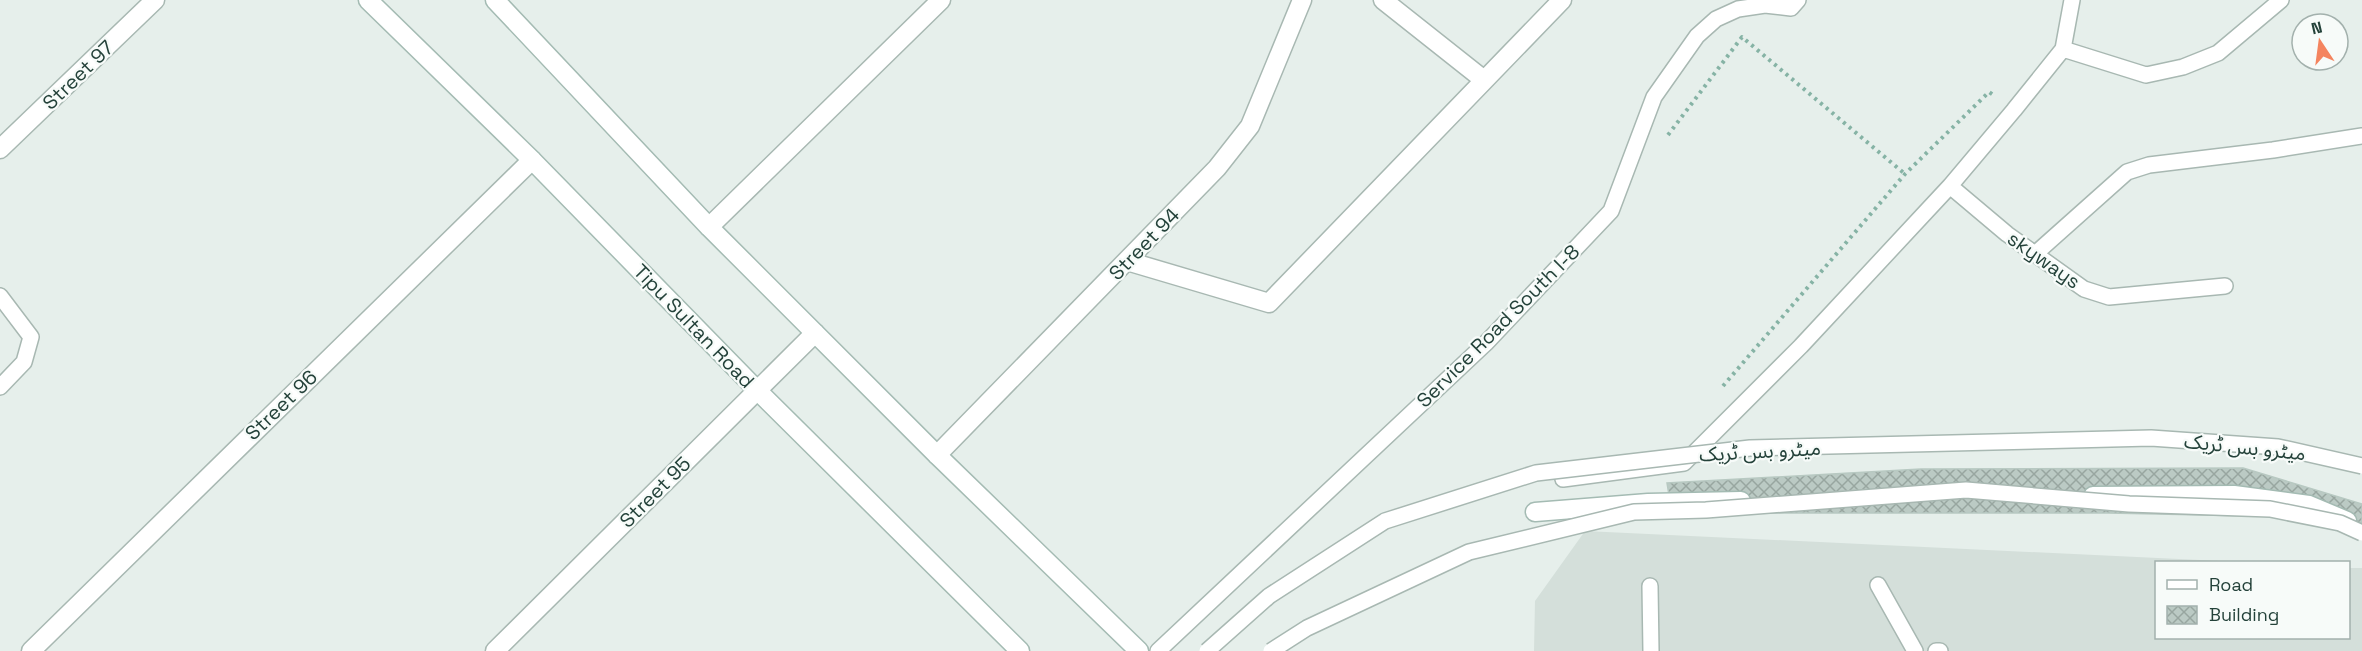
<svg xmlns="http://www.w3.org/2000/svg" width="2362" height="651" viewBox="0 0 2362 651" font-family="'Space Grotesk','Noto Sans Arabic',sans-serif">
<defs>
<pattern id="building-cross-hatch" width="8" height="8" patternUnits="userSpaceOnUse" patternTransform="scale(1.5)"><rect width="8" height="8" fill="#bbcac4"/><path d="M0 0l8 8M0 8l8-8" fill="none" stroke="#98a6a0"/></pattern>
</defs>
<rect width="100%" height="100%" fill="#e6efeb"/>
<!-- built -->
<path fill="#d4dfda" d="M1585,531L2242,562H2156V638H2348L2349,568H2362V651H1534L1535,601Z"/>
<!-- building -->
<path fill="url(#building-cross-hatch)" stroke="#b8c9c2" stroke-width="1.5" d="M2243,468L2362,504V534L2304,517L2108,513H1672L1667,483L1921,469Z"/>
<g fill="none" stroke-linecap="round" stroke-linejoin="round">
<!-- lane casing -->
<g stroke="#a8b8b2" stroke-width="18">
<path id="lane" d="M2063,49L2146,75L2183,67L2218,53L2281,0
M1950,186L2007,234L2084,289L2109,297L2225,286
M2035,254L2127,172L2149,165L2273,150L2362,136
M0,296L31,337L24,362L0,387
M1563,479L1684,463L1801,346L1950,186L2014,110L2063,49L2072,0
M1878,585L1915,651
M1650,586L1651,651
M1158,651L1486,343L1611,211L1654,97L1697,36L1716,19L1738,9L1765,5L1791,8L1798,0
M1936,651H1940"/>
</g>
<!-- street casing -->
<g stroke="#a8b8b2" stroke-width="21">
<path id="street" d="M1383,0L1484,80
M0,149L155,0
M709,227L941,0
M1127,261L1269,303L1562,0
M937,455L1217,168L1250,126L1302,0
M31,651L532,160
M495,651L815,333"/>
</g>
<!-- secondary casing -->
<g stroke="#a4bbb3" stroke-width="21">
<path id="secondary" d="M368,0L532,160L757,390L1020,651
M495,0L709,227L937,455L1139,651
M2093,496L2234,495L2309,505L2347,521
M1535,512L1648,503L1741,501"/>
</g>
<!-- path -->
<path stroke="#86b3a5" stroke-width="4" stroke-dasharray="3 4.5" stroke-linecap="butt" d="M1668,135L1742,37L1905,174
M1723,386L1905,174L1989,92L1995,96"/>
<!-- lane -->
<use href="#lane" stroke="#fff" stroke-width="15"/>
<!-- street -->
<use href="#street" stroke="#fff" stroke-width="18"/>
<!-- secondary -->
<use href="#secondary" stroke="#fff" stroke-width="18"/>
<!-- lane-bridge casing -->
<g stroke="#a8b8b2" stroke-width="18" stroke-linecap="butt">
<path id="lane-bridge" d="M1207,651L1269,596L1385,521L1536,473L1750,448L2151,438L2278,447L2362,466
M1271,651L1307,628L1469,552L1634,512L1706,510L1966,490L2129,504L2270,509L2340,523L2362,533"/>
</g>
<!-- lane-bridge -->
<use href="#lane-bridge" stroke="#fff" stroke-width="15"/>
</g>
<g text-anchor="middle" stroke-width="4.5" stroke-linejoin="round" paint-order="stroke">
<!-- street labels -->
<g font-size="20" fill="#24423a" stroke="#f7fbf9">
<text transform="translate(78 75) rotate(-44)" y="7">Street 97</text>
<text transform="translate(1144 244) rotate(-46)" y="7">Street 94</text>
<text transform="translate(2044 260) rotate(35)" y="7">skyways</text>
<text transform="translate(694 326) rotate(46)" y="7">Tipu Sultan Road</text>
<text transform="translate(1498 326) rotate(-45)" y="7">Service Road South I-8</text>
<text transform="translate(281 405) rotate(-44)" y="7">Street 96</text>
<text transform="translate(2245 447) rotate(6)" y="7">میٹرو بس ٹریک</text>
<text transform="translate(1760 451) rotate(-3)" y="7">میٹرو بس ٹریک</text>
<text transform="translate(655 492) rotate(-45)" y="7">Street 95</text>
</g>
</g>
<!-- legend -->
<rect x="2155" y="561" width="195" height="78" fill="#f7fbf9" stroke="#a3b1ad" stroke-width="1.5"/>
<rect x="2167" y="580" width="30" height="9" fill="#ffffff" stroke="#a3b1ad" stroke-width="1.5"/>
<text x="2209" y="591" font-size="18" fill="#24423a">Road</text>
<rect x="2167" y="606" width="30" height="18" fill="url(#building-cross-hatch)" stroke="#a3b1ad" stroke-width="1.5"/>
<text x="2209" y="621" font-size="18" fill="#24423a">Building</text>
<!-- north arrow -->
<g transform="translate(2320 42) rotate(347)"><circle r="28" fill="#f7fbf9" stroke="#a3b1ad" stroke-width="1.5"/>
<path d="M0-4.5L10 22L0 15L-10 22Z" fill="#f4845f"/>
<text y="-9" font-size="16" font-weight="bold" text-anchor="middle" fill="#24423a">N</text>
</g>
</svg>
